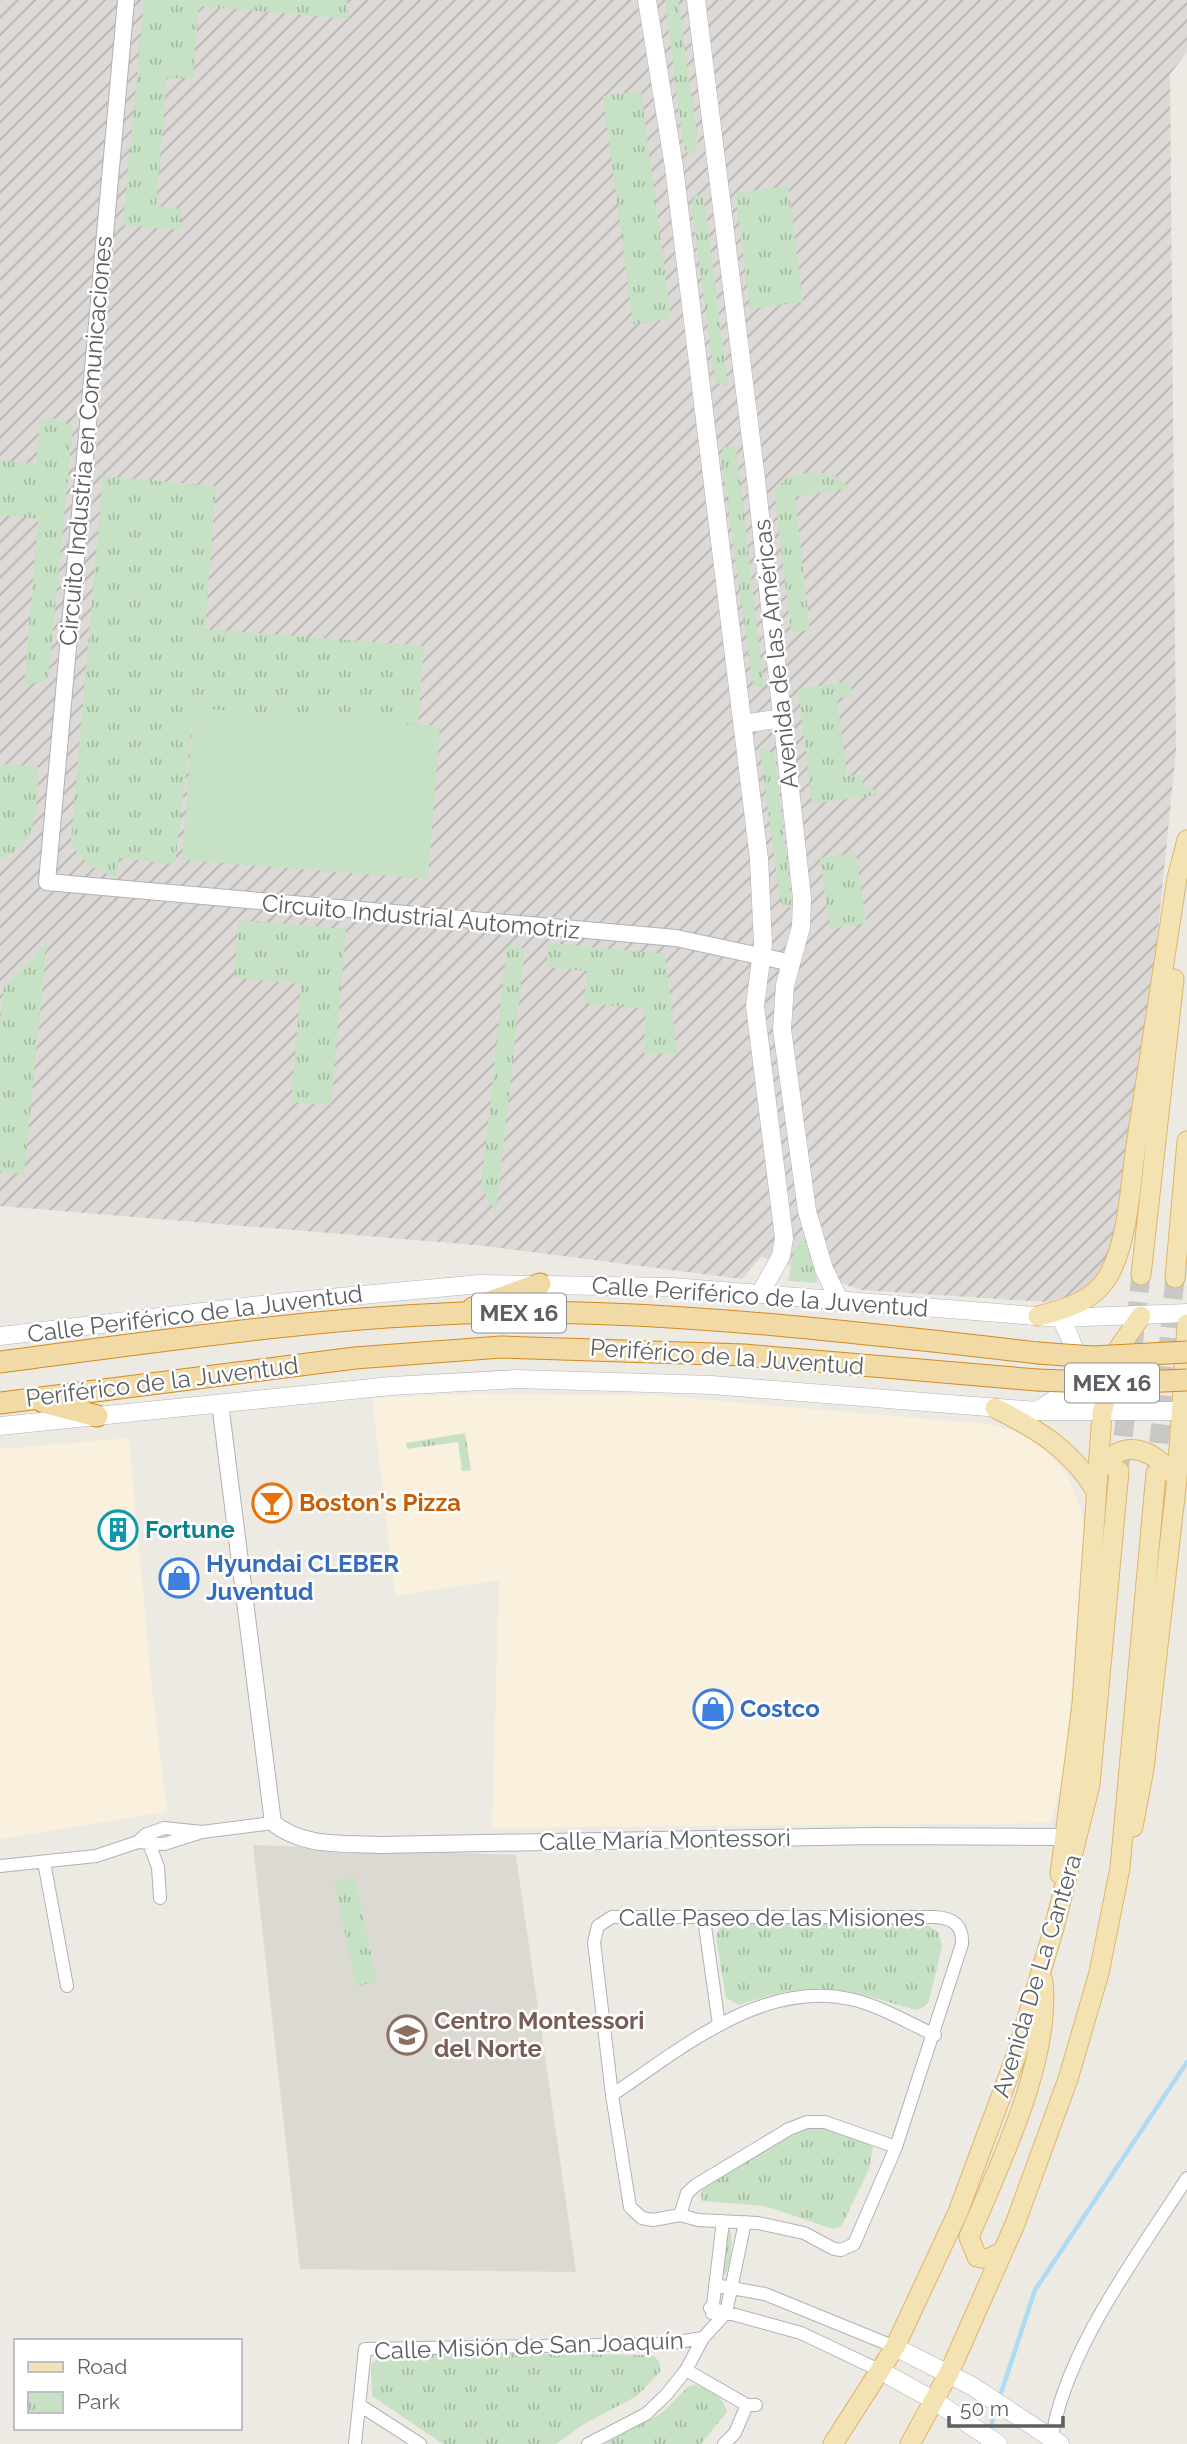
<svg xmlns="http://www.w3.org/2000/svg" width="1187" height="2444" viewBox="0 0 1187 2444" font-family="Raleway,sans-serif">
<defs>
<pattern id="industrial-furrows" width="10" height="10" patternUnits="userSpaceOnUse" patternTransform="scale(1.75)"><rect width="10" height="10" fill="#dcd9d6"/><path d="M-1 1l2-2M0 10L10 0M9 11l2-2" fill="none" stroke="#b6b3b1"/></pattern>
<pattern id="park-tufts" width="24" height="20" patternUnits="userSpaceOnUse" patternTransform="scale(1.75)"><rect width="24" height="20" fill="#c7e1c4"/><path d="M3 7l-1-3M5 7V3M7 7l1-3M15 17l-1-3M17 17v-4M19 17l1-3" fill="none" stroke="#a5baa3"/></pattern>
</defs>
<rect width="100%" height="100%" fill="#edeae4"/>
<!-- commercial -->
<path fill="#f9f0dd" d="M475,1394L649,1395L987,1424L1016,1432L1045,1449L1067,1475L1080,1506L1084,1525L1066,1761L1051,1823L492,1828L499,1580L395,1596L372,1398Z
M129,1438L151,1679L167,1812L0,1839V1449Z"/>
<!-- industrial -->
<path fill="url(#industrial-furrows)" d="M0,0H1187V52L1170,74L1176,749L1151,1001L1112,1247L1104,1268L1092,1283L1073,1295L1046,1302L862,1290L761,1257L742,1279L476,1245L0,1206Z"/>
<!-- education -->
<path fill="#dcd9d3" d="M253,1845L516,1855L576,2272L300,2269Z"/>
<!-- green -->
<path fill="#c7e1c4" d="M194,708L440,726L428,879L182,860Z"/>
<!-- park -->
<path fill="url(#park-tufts)" d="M144,0H347L349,19L199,6L193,79L167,77L156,206L182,209L181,230L123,225Z
M665,0H678L698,143L696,152L691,154L686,152L683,144Z
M641,91L671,319L633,324L603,96Z
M788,186L803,302L750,309L735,193Z
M696,195L704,197L728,386H722L715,380L691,203Z
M50,417L73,426L48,679L24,686L38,519L0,515V461L36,464L40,422Z
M724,447H736L764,687L754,686L752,680L721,455Z
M818,472L836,477L850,488L795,497L810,630L791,632L775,497C782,473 796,474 818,472Z
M103,476L216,486L205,629L424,646L418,725L194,708L175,864L119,858L116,877C93,869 80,862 71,840Z
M850,681L852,696L837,698L847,776L862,775L864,790L876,789V795L812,804L798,689Z
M764,747L775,756L792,908L785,907L780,901L760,749Z
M0,764L39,767C36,803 41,846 0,860Z
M856,853L866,923L830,929L820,858Z
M239,920L346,929L331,1105L291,1102L301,984L234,978Z
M47,942L24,1174L0,1172V1022L4,987Z
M548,943L665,954L677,1054L644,1053L646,1009L584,1003L587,971L546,967Z
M507,946L525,948L496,1213L481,1188Z
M801,1241L805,1242L818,1283L788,1281L794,1252Z
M465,1433L471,1470L462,1471L458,1442L407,1449L406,1443Z
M355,1877L377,1982L356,1986L334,1881Z
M923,1923L938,1932L942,1946L929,2001L923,2008L915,2010C840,1987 816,1979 739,2005L726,1998L716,1937L719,1929L727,1924Z
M817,2122L869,2141L873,2147L869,2169L841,2227L833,2229L765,2206L702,2201L701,2191L706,2186L793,2131Z
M729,2228C735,2239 730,2261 726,2274L720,2275L725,2229Z
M383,2352L645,2355L654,2356L660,2363V2372L637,2396L584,2424L556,2444H443L372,2396L371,2365Z
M694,2385C710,2389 723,2396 727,2412L701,2444H604L662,2413L689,2386Z"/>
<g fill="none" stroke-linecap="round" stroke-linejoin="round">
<!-- stream -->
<path stroke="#addbf4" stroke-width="4.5" d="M999,2399L1035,2290L1187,2062
M989,2433L996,2408"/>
<!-- primary-tunnel -->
<path stroke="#c9c8c4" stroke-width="19" stroke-dasharray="19 10" stroke-linecap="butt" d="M1120,1465L1141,1275
M1156,1472L1175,1278"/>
<!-- minor casing -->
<g stroke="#afb2b5" stroke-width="14">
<path id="minor" d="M164,1828L202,1832L164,1844L138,1842L145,1835Z
M202,1832L273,1823
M147,1838L158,1867L160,1898
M44,1862L67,1986
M0,1866L96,1856L138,1842
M612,1917H935C953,1918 963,1925 962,1944L896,2147L854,2244L841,2250L834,2249L804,2233L758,2223L698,2220L680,2215L653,2220L642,2218L630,2207L612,2095L594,1942L598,1926Z
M704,1919L719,2025
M612,2095C681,2049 761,1980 850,1999C879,2005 908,2023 935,2035
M680,2215L687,2193L696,2185L789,2129L807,2122H825L896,2147
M715,2285L765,2294L895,2347
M710,2308L801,2333L881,2371
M712,2313L723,2221
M686,2370L747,2405H756
M361,2406L420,2444
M355,2444L365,2349L664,2344L703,2338
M588,2444L646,2414L666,2395L686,2370L703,2338L726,2313L745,2222
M724,2444L735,2433L747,2405
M1051,2444C1062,2354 1139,2253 1187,2178"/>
</g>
<!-- tertiary casing -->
<g stroke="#afb2b5" stroke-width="18">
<path id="tertiary" d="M126,0L47,882L676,938L792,963
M220,1403L273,1823C303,1847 341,1843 378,1845L875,1836L1063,1837"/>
</g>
<!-- secondary casing -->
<g stroke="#b1b4b7" stroke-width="19">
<path id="secondary" d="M647,0L674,167L759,859L763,944L755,1006L784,1238L781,1256L760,1294
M696,0L756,479L802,898L801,927L785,985L782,1029L807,1211L824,1269L840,1302
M743,724L782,718
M0,1336L287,1302L480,1284L672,1287L1061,1318L1187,1313
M1036,1411C1085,1384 1085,1367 1061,1318
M0,1426L391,1386L517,1379L712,1385L1036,1411H1187
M895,2347L972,2386L1060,2444
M881,2371L935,2401L998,2444"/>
</g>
<!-- primary casing -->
<g stroke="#dfb46b" stroke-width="21">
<path id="primary" d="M1141,1275L1174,979
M1175,1278L1187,1141
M1038,1316C1067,1309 1097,1300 1111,1271C1129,1234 1130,1185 1136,1146C1150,1057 1163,967 1177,878L1187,840
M995,1408C1037,1429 1071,1449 1096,1491
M1098,1473C1121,1434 1154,1449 1177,1479
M1133,1827L1144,1769L1177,1479L1187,1324
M1060,1874L1082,1704L1102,1413L1119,1348L1141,1316
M1002,2252L987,2259L977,2257L969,2237C1000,2163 1051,2061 1043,1981
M833,2444L895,2347L958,2212L1016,2056L1054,1928L1090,1785L1119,1471
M910,2444L949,2373L1015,2224L1068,2079L1099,1973L1120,1868L1156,1473"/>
</g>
<!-- trunk casing -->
<g stroke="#d38a1e" stroke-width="23">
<path id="trunk" d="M473,1308L540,1284
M0,1362C178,1339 357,1311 537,1312C705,1314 871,1334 1038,1353
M43,1402L97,1416
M0,1403L355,1358L501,1347L744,1355L1037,1380"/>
</g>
<!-- minor -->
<use href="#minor" stroke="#fff" stroke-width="12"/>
<!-- tertiary -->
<use href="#tertiary" stroke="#fff" stroke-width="16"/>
<!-- secondary -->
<use href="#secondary" stroke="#fff" stroke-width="18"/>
<!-- primary -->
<use href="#primary" stroke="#f4e3b2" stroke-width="19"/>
<!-- trunk -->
<use href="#trunk" stroke="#f2daa6" stroke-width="21"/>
<!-- trunk-bridge casing -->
<g stroke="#d38a1e" stroke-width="23" stroke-linecap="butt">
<path id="trunk-bridge" d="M1038,1353L1093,1357L1187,1352
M1037,1380L1119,1383L1187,1380"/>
</g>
<!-- trunk-bridge -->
<use href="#trunk-bridge" stroke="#f2daa6" stroke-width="21"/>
</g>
<!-- icons -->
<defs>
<g id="bar-ring" transform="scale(2.0125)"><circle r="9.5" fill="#fff" stroke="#e8710a" stroke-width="1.5"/><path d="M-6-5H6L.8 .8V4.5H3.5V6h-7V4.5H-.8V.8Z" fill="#e8710a"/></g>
<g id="building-ring" transform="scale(2.0125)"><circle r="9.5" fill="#fff" stroke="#0f9aa8" stroke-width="1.5"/><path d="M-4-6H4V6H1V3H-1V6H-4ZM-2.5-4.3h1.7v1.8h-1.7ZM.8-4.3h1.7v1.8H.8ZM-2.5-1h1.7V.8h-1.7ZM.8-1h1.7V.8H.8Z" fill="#0f9aa8"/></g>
<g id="shop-ring" transform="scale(2.0125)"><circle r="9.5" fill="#fff" stroke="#3f7fe0" stroke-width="1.5"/><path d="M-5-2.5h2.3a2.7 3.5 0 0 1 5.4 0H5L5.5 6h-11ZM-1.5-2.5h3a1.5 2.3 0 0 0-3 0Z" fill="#3f7fe0"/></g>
<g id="school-ring" transform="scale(2.0125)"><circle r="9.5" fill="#fff" stroke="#8d6e63" stroke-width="1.5"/><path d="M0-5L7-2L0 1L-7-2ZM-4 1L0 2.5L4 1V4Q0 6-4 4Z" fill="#8d6e63"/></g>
</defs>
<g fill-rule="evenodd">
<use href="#bar-ring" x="272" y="1503"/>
<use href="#building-ring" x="118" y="1530"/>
<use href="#shop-ring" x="179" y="1578"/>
<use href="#shop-ring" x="713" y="1709"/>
<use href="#school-ring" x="407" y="2035"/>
</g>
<g text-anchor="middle" stroke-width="5" stroke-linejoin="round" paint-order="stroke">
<!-- shield labels -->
<g fill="#fff" stroke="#8d9092" stroke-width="2">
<rect x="472" y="1293.5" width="94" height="39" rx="5"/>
<rect x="1065" y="1363.5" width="94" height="39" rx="5"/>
</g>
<g font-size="23" font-weight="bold" fill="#5c6063">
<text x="519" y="1321">MEX 16</text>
<text x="1112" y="1391">MEX 16</text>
</g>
<!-- street labels -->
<g font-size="24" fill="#5c6063" stroke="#fff">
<text transform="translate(86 441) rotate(-85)" y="8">Circuito Industria en Comunicaciones</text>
<text transform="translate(776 654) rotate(-96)" y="8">Avenida de las Américas</text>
<text transform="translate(421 917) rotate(5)" y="8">Circuito Industrial Automotriz</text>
<text transform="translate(760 1297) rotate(4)" y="8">Calle Periférico de la Juventud</text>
<text transform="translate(195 1314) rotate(-7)" y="8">Calle Periférico de la Juventud</text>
<text transform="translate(727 1357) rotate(4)" y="8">Periférico de la Juventud</text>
<text transform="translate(162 1382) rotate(-7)" y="8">Periférico de la Juventud</text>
<text transform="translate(665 1840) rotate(-1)" y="8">Calle María Montessori</text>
<text x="772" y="1926">Calle Paseo de las Misiones</text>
<text transform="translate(1037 1976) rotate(-73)" y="8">Avenida De La Cantera</text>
<text transform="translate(529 2346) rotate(-2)" y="8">Calle Misión de San Joaquín</text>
</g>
<!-- food labels -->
<g font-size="24" font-weight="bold" fill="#c56008" stroke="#fff" text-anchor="start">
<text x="299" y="1511">Boston's Pizza</text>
</g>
<!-- culture labels -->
<g font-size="24" font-weight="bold" fill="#0d838f" stroke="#fff" text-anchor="start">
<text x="145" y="1538">Fortune</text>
</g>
<!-- shop labels -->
<g font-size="24" font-weight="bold" fill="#366cbe" stroke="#fff" text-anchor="start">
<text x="206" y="1572">Hyundai CLEBER<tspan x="206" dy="28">Juventud</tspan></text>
<text x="740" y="1717">Costco</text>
</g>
<!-- education labels -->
<g font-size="24" font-weight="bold" fill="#785e54" stroke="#fff" text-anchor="start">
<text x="434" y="2029">Centro Montessori<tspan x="434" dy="28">del Norte</tspan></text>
</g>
</g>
<!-- legend -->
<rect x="14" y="2339" width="228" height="91" fill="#ffffff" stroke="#bebfc1" stroke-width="2"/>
<rect x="28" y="2362" width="35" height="10" fill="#f4e3b2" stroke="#bebfc1" stroke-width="2"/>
<text x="77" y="2374" font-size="21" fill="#5c6063">Road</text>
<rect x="28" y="2392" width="35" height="21" fill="url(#park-tufts)" stroke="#bebfc1" stroke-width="2"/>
<text x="77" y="2409" font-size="21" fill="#5c6063">Park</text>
<!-- scale -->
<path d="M949 2416v10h114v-10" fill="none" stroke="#5c6063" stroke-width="3.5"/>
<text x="960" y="2416" font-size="21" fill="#5c6063" stroke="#ffffff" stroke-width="5" paint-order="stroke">50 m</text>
</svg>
